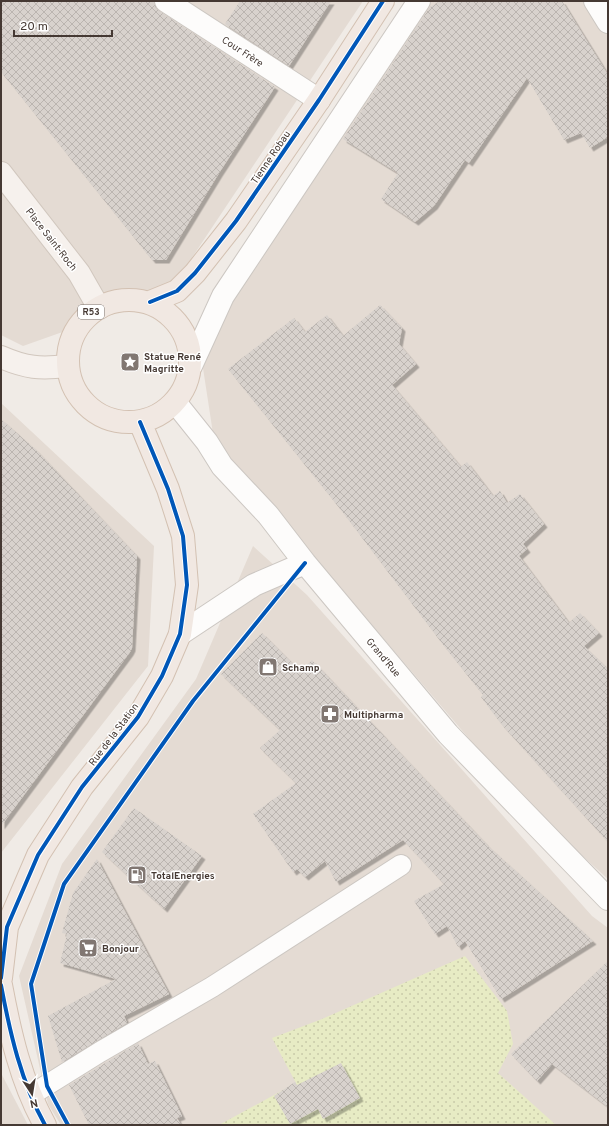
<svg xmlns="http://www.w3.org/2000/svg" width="609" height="1126" viewBox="0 0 609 1126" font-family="Overpass,sans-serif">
<defs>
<pattern id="park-dots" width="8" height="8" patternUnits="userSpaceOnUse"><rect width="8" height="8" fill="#e7ebc4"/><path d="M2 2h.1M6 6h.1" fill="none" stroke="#c8caa9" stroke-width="1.8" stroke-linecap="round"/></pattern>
<pattern id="building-cross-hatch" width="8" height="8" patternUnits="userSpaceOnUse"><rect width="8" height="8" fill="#d8d2cd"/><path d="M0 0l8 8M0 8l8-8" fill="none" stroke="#bbb5b0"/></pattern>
<filter id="shadow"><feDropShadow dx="3.5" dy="3.5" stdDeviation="0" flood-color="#0004"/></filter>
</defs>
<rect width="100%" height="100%" fill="#f0ebe6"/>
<!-- residential -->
<path fill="#e4dbd3" d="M1,1H363L167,295L23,346L1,335Z
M427,1H608V879L524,803L214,440L201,355L252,268Z
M1,403L154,546L148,666L1,853Z
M253,546L307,595L592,916L608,928V1125H61L48,1104L19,976L62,864L196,679Z
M1,1073L28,1125H1Z"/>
<!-- park -->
<path fill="url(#park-dots)" d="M465,956L507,1011L513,1044L498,1073L556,1125H219L296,1083L272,1038L322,1019Z"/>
<!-- building -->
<path fill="url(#building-cross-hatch)" filter="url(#shadow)" d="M1,1H154L155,7L159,11L275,87L219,173L166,260H152L1,72Z
M240,1H331L289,66L225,24Z
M440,1H562L608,75V137L590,148L581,133L564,140L527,78L469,163L465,160L434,206L415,222L381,199L398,173L343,139L430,7Z
M380,305L402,328L399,344L416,364L392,385L461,467L467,462L493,496L500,491L507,503L520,494L544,524L523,544L527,549L519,556L569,623L580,613L599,633L584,646L608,669V842L502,725L481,697L483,695L444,646L341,510L228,369L294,318L305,332L327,315L343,336Z
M1,419L36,450L137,556L132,648L130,652L1,826Z
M262,633L300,671L312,660L488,846L593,941L501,999L465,941L458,947L447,926L435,934L414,901L444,884L403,840L336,882L325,861L305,877L297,869L293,872L253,814L296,783L260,748L280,730L221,674Z
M134,808L202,856L164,909L102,852Z
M97,859L169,994L124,1016L127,1023L62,1062L48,1016L116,979L60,963L67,934L62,933L73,893Z
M608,961V1107L552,1064L537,1081L511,1054Z
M138,1043L148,1064L155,1061L182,1116L177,1118L181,1125H89L69,1085Z
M341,1063L360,1098L323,1119L318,1109L290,1124L274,1096L295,1082L297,1085Z"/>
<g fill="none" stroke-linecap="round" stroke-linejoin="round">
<!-- service casing -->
<g stroke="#ccc7c2" stroke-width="22">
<path id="service" d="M31,1095L100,1052L212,987L401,865"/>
</g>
<!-- minor casing -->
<g stroke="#ccc7c2" stroke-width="24">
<path id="minor" d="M166,1L319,100
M595,1L608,22
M191,366L223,296L419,1
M175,402L207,442L222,466L268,515L305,563L448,734L608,899
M180,634L254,585L305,563"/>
</g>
<!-- secondary casing -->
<g stroke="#d1c7be" stroke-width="24">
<path id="secondary" d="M1,173L79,273L99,308
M1,357C26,368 40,369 67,366"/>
</g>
<!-- primary casing -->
<g stroke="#d3c1b2" stroke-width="24">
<path id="primary" d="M68 361a61 61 0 1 1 122 0a61 61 0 1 1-122 0Z
M150,302L177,291L195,273L236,221L319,100L383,1
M1,978L7,927L38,855L82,787L138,717L162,676L180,634L187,585L183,536L168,489L140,422
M1,985C10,1033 21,1082 45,1125"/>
</g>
<!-- service -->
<use href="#service" stroke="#fdfcfb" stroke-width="20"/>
<!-- minor -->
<use href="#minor" stroke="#fdfcfb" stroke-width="22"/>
<!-- secondary -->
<use href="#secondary" stroke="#f6f1ed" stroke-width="22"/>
<!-- primary -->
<use href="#primary" stroke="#f1e8e2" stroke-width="22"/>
<!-- cycleway casing -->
<g stroke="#fff" stroke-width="6">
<path id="cycleway" d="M150,302L177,291L195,273L236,221L319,100L383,1
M1,978L7,927L38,855L82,787L138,717L162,676L180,634L187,585L183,536L168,489L140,422
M1,985C10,1033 21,1082 45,1125
M68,1125L47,1086L31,984L64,884L193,701L305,563"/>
</g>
<!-- cycleway -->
<use href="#cycleway" stroke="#0057b8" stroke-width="4"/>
</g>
<!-- icons -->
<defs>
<g id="sight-square" transform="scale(1)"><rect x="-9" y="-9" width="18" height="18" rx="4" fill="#817772" stroke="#fff"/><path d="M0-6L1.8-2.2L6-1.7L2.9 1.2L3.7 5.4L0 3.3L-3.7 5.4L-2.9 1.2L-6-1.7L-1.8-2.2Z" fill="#fff"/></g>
<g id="shop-square" transform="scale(1)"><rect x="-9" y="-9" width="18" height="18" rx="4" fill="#817772" stroke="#fff"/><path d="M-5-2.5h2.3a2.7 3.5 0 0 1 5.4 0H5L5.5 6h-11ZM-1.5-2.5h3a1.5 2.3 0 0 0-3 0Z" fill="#fff"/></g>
<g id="pharmacy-square" transform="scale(1)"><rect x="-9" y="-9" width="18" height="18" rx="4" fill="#817772" stroke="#fff"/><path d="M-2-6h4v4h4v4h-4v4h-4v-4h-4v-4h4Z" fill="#fff"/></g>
<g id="fuel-square" transform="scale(1)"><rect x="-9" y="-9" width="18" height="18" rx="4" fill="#817772" stroke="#fff"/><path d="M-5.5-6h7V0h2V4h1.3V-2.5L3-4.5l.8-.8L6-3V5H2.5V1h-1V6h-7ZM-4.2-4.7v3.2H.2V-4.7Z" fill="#fff"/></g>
<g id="supermarket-square" transform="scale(1)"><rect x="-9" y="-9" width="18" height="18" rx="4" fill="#817772" stroke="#fff"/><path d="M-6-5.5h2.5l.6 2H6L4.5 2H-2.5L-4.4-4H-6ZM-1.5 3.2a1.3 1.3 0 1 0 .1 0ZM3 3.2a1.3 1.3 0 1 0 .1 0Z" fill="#fff"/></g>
</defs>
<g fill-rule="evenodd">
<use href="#sight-square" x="130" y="362"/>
<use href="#shop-square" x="268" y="667"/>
<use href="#pharmacy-square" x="330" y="714"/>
<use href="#fuel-square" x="137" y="875"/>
<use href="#supermarket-square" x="88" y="948"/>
</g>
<g text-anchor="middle" stroke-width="3" stroke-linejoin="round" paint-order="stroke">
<!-- shield labels -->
<rect fill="#fff" stroke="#7d7470" stroke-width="1" x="78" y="305" width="26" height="14" rx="3"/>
<g font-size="9" font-weight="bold" fill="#453933">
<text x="91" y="315">R53</text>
</g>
<!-- street labels -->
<g font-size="10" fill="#453933" stroke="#fff">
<text transform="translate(243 51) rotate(33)" y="4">Cour Frère</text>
<text transform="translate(270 157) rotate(-56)" y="4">Tienne Robau</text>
<text transform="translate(52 239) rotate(52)" y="4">Place Saint-Roch</text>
<text transform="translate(384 657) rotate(50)" y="4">Grand'Rue</text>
<text transform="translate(113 734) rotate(-53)" y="4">Rue de la Station</text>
</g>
<!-- poi labels -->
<g font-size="10" font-weight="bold" fill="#453933" stroke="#fff" text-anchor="start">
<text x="144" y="360">Statue René<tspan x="144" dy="12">Magritte</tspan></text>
<text x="282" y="671">Schamp</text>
<text x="344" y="718">Multipharma</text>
<text x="151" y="879">TotalEnergies</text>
<text x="102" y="952">Bonjour</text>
</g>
</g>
<!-- border -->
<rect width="609" height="1126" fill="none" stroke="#453933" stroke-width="4"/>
<!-- north arrow -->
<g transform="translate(32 1094) rotate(168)" stroke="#ffffff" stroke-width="3" paint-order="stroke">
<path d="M0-3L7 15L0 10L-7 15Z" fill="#453933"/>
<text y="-6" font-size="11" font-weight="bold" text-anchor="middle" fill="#453933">N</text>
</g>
<!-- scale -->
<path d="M14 30v6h98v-6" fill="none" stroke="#453933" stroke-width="2"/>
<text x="20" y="30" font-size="12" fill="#453933" stroke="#ffffff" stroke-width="3" paint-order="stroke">20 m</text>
</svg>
